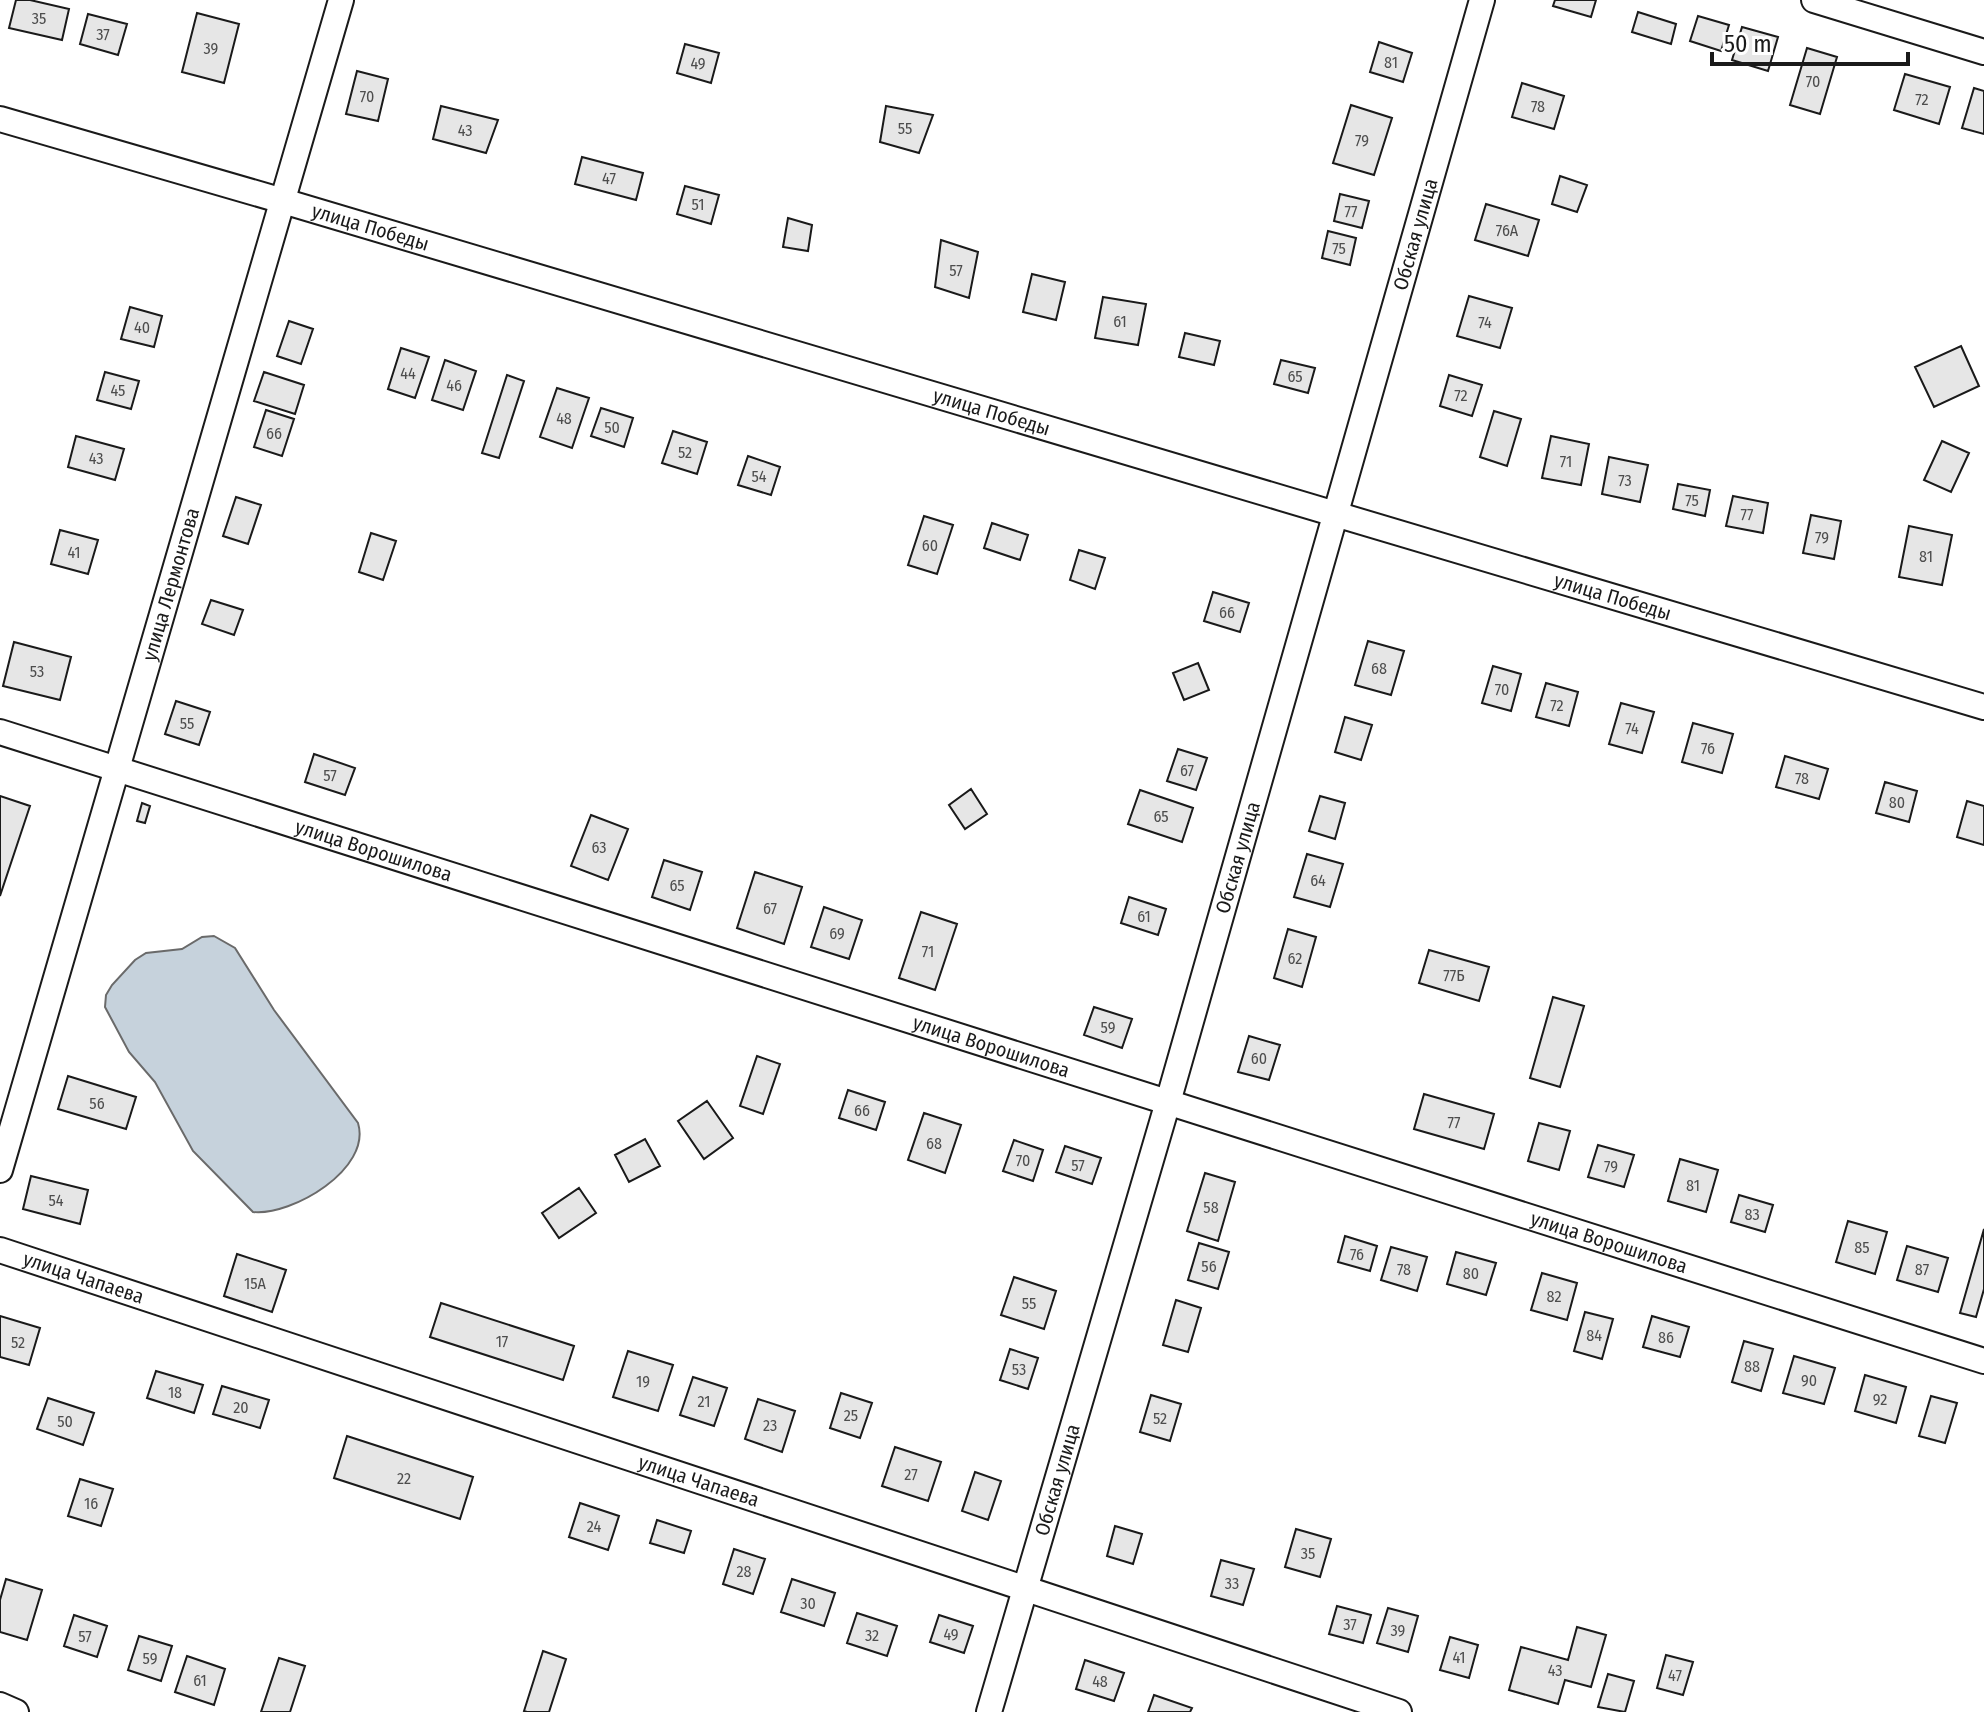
<svg xmlns="http://www.w3.org/2000/svg" width="1984" height="1712" viewBox="0 0 1984 1712" font-family="'Fira Sans Condensed',sans-serif">
<rect width="100%" height="100%" fill="#fff"/>
<!-- water -->
<path fill="#c6d2dc" stroke="#6a6a6a" stroke-width="2" d="M214,936L235,948L274,1010L358,1123C372,1169 292,1216 253,1212L193,1151L155,1082L129,1052L105,1007L106,995L112,985L135,960L146,953L182,949L202,937Z"/>
<!-- building -->
<path fill="#e6e6e6" stroke="#1a1a1a" stroke-width="2" d="M16,0H30L69,9L62,40L9,28Z
M1555,0H1596L1591,17L1553,6Z
M1638,12L1676,24L1671,44L1632,32Z
M197,13L239,24L224,83L182,72Z
M88,14L127,24L118,55L80,44Z
M1698,16L1729,25L1721,51L1690,41Z
M1742,27L1778,37L1768,71L1732,60Z
M1379,42L1412,53L1403,82L1370,72Z
M685,44L719,53L711,83L677,73Z
M1807,48L1837,57L1820,114L1790,105Z
M357,71L388,79L378,121L346,114Z
M1905,74L1950,87L1939,124L1894,110Z
M1522,83L1564,96L1554,129L1512,117Z
M1974,88L1984,91V134L1962,128Z
M1351,105L1392,118L1374,175L1333,163Z
M441,106L498,120L486,153L433,139Z
M886,106L933,115L919,153L880,142Z
M582,157L643,173L636,200L575,184Z
M1560,176L1587,185L1577,212L1552,204Z
M685,186L719,195L711,224L677,214Z
M1340,194L1369,201L1362,228L1334,221Z
M1486,204L1539,220L1528,256L1475,240Z
M788,218L812,225L808,251L783,247Z
M1328,231L1356,238L1350,265L1322,258Z
M941,240L978,252L969,298L935,287Z
M1032,274L1065,282L1056,320L1023,312Z
M1469,296L1512,308L1500,348L1457,336Z
M1103,297L1146,304L1138,345L1095,338Z
M130,307L162,316L154,347L121,339Z
M289,321L313,329L301,364L277,356Z
M1185,333L1220,341L1214,365L1179,357Z
M1961,346L1979,386L1934,407L1915,367Z
M401,348L429,357L415,398L388,389Z
M445,360L476,371L463,410L432,400Z
M1281,360L1315,368L1308,393L1274,384Z
M105,372L139,381L131,409L97,400Z
M264,372L304,385L295,414L254,401Z
M507,375L524,381L499,458L482,453Z
M1449,375L1482,385L1472,416L1440,406Z
M557,388L589,398L572,448L540,437Z
M601,408L633,418L624,447L591,436Z
M266,410L294,419L282,456L254,447Z
M1494,411L1521,419L1507,466L1480,457Z
M673,431L707,442L697,474L662,463Z
M76,436L124,449L115,480L68,467Z
M1551,436L1589,444L1581,485L1542,478Z
M1942,441L1969,453L1951,492L1924,480Z
M748,456L780,467L771,495L738,485Z
M1609,457L1648,465L1640,502L1602,494Z
M1678,484L1710,490L1705,516L1673,509Z
M1733,496L1768,503L1763,533L1726,526Z
M236,497L261,505L248,544L223,536Z
M1811,515L1841,521L1834,559L1803,553Z
M924,516L953,525L937,574L908,565Z
M992,523L1028,535L1020,560L984,548Z
M1909,526L1952,535L1942,585L1899,577Z
M60,530L98,540L88,574L51,564Z
M371,533L396,541L383,580L359,572Z
M1079,550L1105,558L1095,589L1070,580Z
M1213,592L1249,603L1240,632L1204,621Z
M211,600L243,610L234,635L202,624Z
M1368,641L1404,651L1391,695L1355,685Z
M14,642L71,657L60,700L3,686Z
M1198,663L1209,690L1184,700L1173,673Z
M1493,666L1521,674L1511,711L1482,703Z
M1546,683L1578,692L1569,726L1536,717Z
M176,701L210,712L199,745L165,734Z
M1621,703L1654,712L1642,753L1609,744Z
M1345,717L1372,725L1361,760L1335,752Z
M1693,723L1733,734L1722,773L1682,762Z
M1178,749L1207,758L1196,790L1167,781Z
M314,754L355,768L345,795L305,782Z
M1785,756L1828,769L1819,799L1776,787Z
M1885,782L1917,791L1909,822L1876,813Z
M971,789L987,814L965,829L949,805Z
M1140,790L1193,808L1182,842L1128,824Z
M0,796L30,806L0,896Z
M1320,796L1345,803L1335,839L1309,831Z
M1967,801L1984,806V845L1957,837Z
M142,803L150,806L145,823L137,821Z
M591,815L628,829L608,880L571,866Z
M1307,854L1343,864L1330,907L1294,897Z
M664,860L702,872L690,910L652,897Z
M755,872L802,887L784,944L737,928Z
M1129,897L1166,909L1158,935L1121,923Z
M824,907L862,920L849,959L811,947Z
M921,912L957,924L935,990L899,978Z
M1288,929L1316,937L1302,987L1274,978Z
M1429,950L1489,967L1479,1001L1419,983Z
M1553,997L1584,1006L1560,1087L1530,1078Z
M1094,1007L1132,1019L1122,1048L1084,1035Z
M1249,1036L1280,1045L1269,1080L1238,1072Z
M757,1056L780,1064L763,1114L740,1106Z
M68,1076L136,1097L126,1129L58,1109Z
M848,1090L885,1102L876,1130L839,1118Z
M1424,1094L1494,1114L1484,1149L1414,1129Z
M707,1101L733,1138L704,1159L678,1121Z
M924,1113L961,1125L945,1173L908,1160Z
M1539,1123L1570,1131L1559,1170L1528,1161Z
M645,1139L660,1166L629,1182L615,1155Z
M1014,1140L1043,1150L1033,1181L1003,1171Z
M1598,1145L1634,1155L1624,1187L1588,1177Z
M1065,1146L1101,1158L1092,1184L1056,1172Z
M1680,1159L1718,1170L1706,1212L1668,1201Z
M1205,1173L1235,1182L1218,1241L1187,1231Z
M31,1176L88,1190L80,1224L23,1209Z
M579,1188L596,1213L559,1238L542,1213Z
M1739,1195L1773,1205L1765,1232L1731,1222Z
M1848,1221L1887,1232L1875,1274L1836,1262Z
M1984,1229V1289L1976,1317L1960,1313Z
M1345,1236L1377,1246L1370,1271L1338,1262Z
M1199,1243L1229,1252L1218,1289L1188,1280Z
M1907,1246L1948,1258L1938,1292L1897,1280Z
M1391,1247L1427,1257L1417,1291L1381,1280Z
M1456,1252L1496,1263L1486,1295L1447,1284Z
M237,1254L286,1270L272,1312L224,1296Z
M1542,1273L1577,1283L1567,1320L1531,1310Z
M1014,1277L1056,1291L1044,1329L1001,1315Z
M1176,1300L1201,1308L1188,1352L1163,1345Z
M441,1303L574,1346L563,1380L430,1337Z
M1585,1312L1613,1319L1602,1359L1574,1351Z
M0,1316L40,1328L29,1365L0,1357Z
M1652,1316L1689,1327L1680,1357L1643,1347Z
M1744,1341L1773,1349L1761,1391L1732,1382Z
M1010,1349L1038,1358L1028,1389L1000,1380Z
M628,1351L673,1365L658,1411L613,1397Z
M1794,1356L1835,1368L1824,1404L1783,1393Z
M156,1371L203,1385L194,1413L147,1398Z
M1865,1375L1906,1387L1896,1423L1855,1411Z
M693,1377L727,1388L714,1426L680,1415Z
M222,1386L269,1400L260,1428L213,1414Z
M841,1393L872,1403L860,1438L830,1428Z
M1151,1395L1181,1404L1170,1441L1140,1432Z
M1931,1396L1957,1403L1945,1443L1919,1436Z
M48,1398L94,1413L83,1445L37,1429Z
M758,1399L795,1411L782,1452L745,1439Z
M347,1436L473,1477L460,1519L334,1478Z
M895,1447L941,1462L928,1501L882,1486Z
M975,1472L1001,1481L988,1520L962,1511Z
M80,1479L113,1489L101,1526L68,1516Z
M580,1503L619,1516L608,1550L569,1537Z
M657,1520L691,1531L684,1553L650,1543Z
M1115,1526L1142,1534L1133,1564L1107,1556Z
M1296,1529L1331,1539L1320,1577L1285,1567Z
M734,1549L765,1559L753,1594L723,1584Z
M1221,1560L1254,1569L1243,1605L1211,1596Z
M6,1579L42,1590L27,1640L0,1632V1600Z
M792,1579L835,1593L824,1626L781,1612Z
M1337,1606L1371,1615L1363,1643L1329,1634Z
M1388,1608L1418,1616L1408,1652L1377,1643Z
M857,1613L897,1626L887,1656L847,1643Z
M74,1615L107,1626L97,1657L64,1646Z
M939,1615L973,1626L964,1653L930,1642Z
M1577,1627L1606,1635L1591,1687L1565,1680L1558,1704L1509,1690L1521,1647L1568,1660Z
M139,1636L172,1646L161,1681L128,1670Z
M1450,1637L1478,1645L1469,1678L1440,1670Z
M543,1651L566,1659L549,1712H527L524,1711Z
M1666,1655L1693,1662L1683,1695L1657,1688Z
M187,1656L225,1669L214,1705L175,1692Z
M279,1658L305,1666L290,1712H261Z
M1085,1660L1124,1673L1114,1701L1076,1689Z
M1608,1674L1634,1681L1625,1712L1598,1707Z
M1154,1695L1192,1708L1190,1712H1148Z"/>
<g fill="none" stroke-linecap="round" stroke-linejoin="round">
<!-- street casing -->
<g stroke="#1a1a1a" stroke-width="28">
<g id="street">
<path d="M1814,0L1984,52"/>
<path id="s1" d="M0,119L283,201L1984,707"/>
<path id="s2" d="M0,732L1984,1361"/>
<path id="s3" d="M0,1170L341,0"/>
<path id="s4" d="M0,1250L1399,1712"/>
<path d="M0,1705L16,1712"/>
<path id="s5" d="M989,1712L1168,1102L1482,0"/>
</g>
</g>
<!-- street -->
<use href="#street" stroke="#fff" stroke-width="24"/>
</g>
<g text-anchor="middle" stroke-width="6" stroke-linejoin="round" paint-order="stroke">
<!-- number labels -->
<g font-size="16" fill="#4d4d4d">
<text x="39" y="24">35</text>
<text x="103" y="40">37</text>
<text x="211" y="54">39</text>
<text x="1391" y="68">81</text>
<text x="698" y="69">49</text>
<text x="1813" y="87">70</text>
<text x="367" y="102">70</text>
<text x="1922" y="105">72</text>
<text x="1538" y="112">78</text>
<text x="905" y="134">55</text>
<text x="465" y="136">43</text>
<text x="1362" y="146">79</text>
<text x="609" y="184">47</text>
<text x="698" y="210">51</text>
<text x="1351" y="217">77</text>
<text x="1507" y="236">76А</text>
<text x="1339" y="254">75</text>
<text x="956" y="276">57</text>
<text x="1120" y="327">61</text>
<text x="1485" y="328">74</text>
<text x="142" y="333">40</text>
<text x="408" y="379">44</text>
<text x="1295" y="382">65</text>
<text x="454" y="391">46</text>
<text x="118" y="396">45</text>
<text x="1461" y="401">72</text>
<text x="564" y="424">48</text>
<text x="612" y="433">50</text>
<text x="274" y="439">66</text>
<text x="685" y="458">52</text>
<text x="96" y="464">43</text>
<text x="1566" y="467">71</text>
<text x="759" y="482">54</text>
<text x="1625" y="486">73</text>
<text x="1692" y="506">75</text>
<text x="1747" y="520">77</text>
<text x="1822" y="543">79</text>
<text x="930" y="551">60</text>
<text x="74" y="558">41</text>
<text x="1926" y="562">81</text>
<text x="1227" y="618">66</text>
<text x="1379" y="674">68</text>
<text x="37" y="677">53</text>
<text x="1502" y="695">70</text>
<text x="1557" y="711">72</text>
<text x="187" y="729">55</text>
<text x="1632" y="734">74</text>
<text x="1708" y="754">76</text>
<text x="1187" y="776">67</text>
<text x="330" y="781">57</text>
<text x="1802" y="784">78</text>
<text x="1897" y="808">80</text>
<text x="1161" y="822">65</text>
<text x="599" y="853">63</text>
<text x="1318" y="886">64</text>
<text x="677" y="891">65</text>
<text x="770" y="914">67</text>
<text x="1144" y="922">61</text>
<text x="837" y="939">69</text>
<text x="928" y="957">71</text>
<text x="1295" y="964">62</text>
<text x="1454" y="981">77Б</text>
<text x="1108" y="1033">59</text>
<text x="1259" y="1064">60</text>
<text x="97" y="1109">56</text>
<text x="862" y="1116">66</text>
<text x="1454" y="1128">77</text>
<text x="934" y="1149">68</text>
<text x="1023" y="1166">70</text>
<text x="1078" y="1171">57</text>
<text x="1611" y="1172">79</text>
<text x="1693" y="1191">81</text>
<text x="56" y="1206">54</text>
<text x="1211" y="1213">58</text>
<text x="1752" y="1220">83</text>
<text x="1862" y="1253">85</text>
<text x="1357" y="1260">76</text>
<text x="1209" y="1272">56</text>
<text x="1404" y="1275">78</text>
<text x="1922" y="1275">87</text>
<text x="1471" y="1279">80</text>
<text x="255" y="1289">15А</text>
<text x="1554" y="1302">82</text>
<text x="1029" y="1309">55</text>
<text x="1594" y="1341">84</text>
<text x="1666" y="1343">86</text>
<text x="502" y="1347">17</text>
<text x="18" y="1348">52</text>
<text x="1752" y="1372">88</text>
<text x="1019" y="1375">53</text>
<text x="1809" y="1386">90</text>
<text x="643" y="1387">19</text>
<text x="175" y="1398">18</text>
<text x="1880" y="1405">92</text>
<text x="704" y="1407">21</text>
<text x="241" y="1413">20</text>
<text x="851" y="1421">25</text>
<text x="1160" y="1424">52</text>
<text x="65" y="1427">50</text>
<text x="770" y="1431">23</text>
<text x="911" y="1480">27</text>
<text x="404" y="1484">22</text>
<text x="91" y="1509">16</text>
<text x="594" y="1532">24</text>
<text x="1308" y="1559">35</text>
<text x="744" y="1577">28</text>
<text x="1232" y="1589">33</text>
<text x="808" y="1609">30</text>
<text x="1350" y="1630">37</text>
<text x="1398" y="1636">39</text>
<text x="951" y="1640">49</text>
<text x="872" y="1641">32</text>
<text x="85" y="1642">57</text>
<text x="1459" y="1663">41</text>
<text x="150" y="1664">59</text>
<text x="1555" y="1676">43</text>
<text x="1675" y="1681">47</text>
<text x="200" y="1686">61</text>
<text x="1100" y="1687">48</text>
</g>
<!-- street labels -->
<g font-size="20" fill="#1a1a1a" stroke="#fff">
<text dy="7" stroke="none"><textPath href="#s1" startOffset="386">улица Победы</textPath></text>
<text dy="7" stroke="none"><textPath href="#s5" startOffset="1538">Обская улица</textPath></text>
<text dy="7" stroke="none"><textPath href="#s1" startOffset="1034">улица Победы</textPath></text>
<text dy="7" stroke="none"><textPath href="#s3" startOffset="610">улица Лермонтова</textPath></text>
<text dy="7" stroke="none"><textPath href="#s1" startOffset="1682">улица Победы</textPath></text>
<text dy="7" stroke="none"><textPath href="#s2" startOffset="392">улица Ворошилова</textPath></text>
<text dy="7" stroke="none"><textPath href="#s5" startOffset="890">Обская улица</textPath></text>
<text dy="7" stroke="none"><textPath href="#s2" startOffset="1040">улица Ворошилова</textPath></text>
<text dy="7" stroke="none"><textPath href="#s2" startOffset="1688">улица Ворошилова</textPath></text>
<text dy="7" stroke="none"><textPath href="#s4" startOffset="88">улица Чапаева</textPath></text>
<text dy="7" stroke="none"><textPath href="#s5" startOffset="242">Обская улица</textPath></text>
<text dy="7" stroke="none"><textPath href="#s4" startOffset="736">улица Чапаева</textPath></text>
</g>
</g>
<!-- scale -->
<path d="M1712 52v12h196v-12" fill="none" stroke="#1a1a1a" stroke-width="4"/>
<text x="1724" y="52" font-size="24" fill="#1a1a1a" stroke="#ffffff" stroke-width="6" paint-order="stroke">50 m</text>
</svg>
